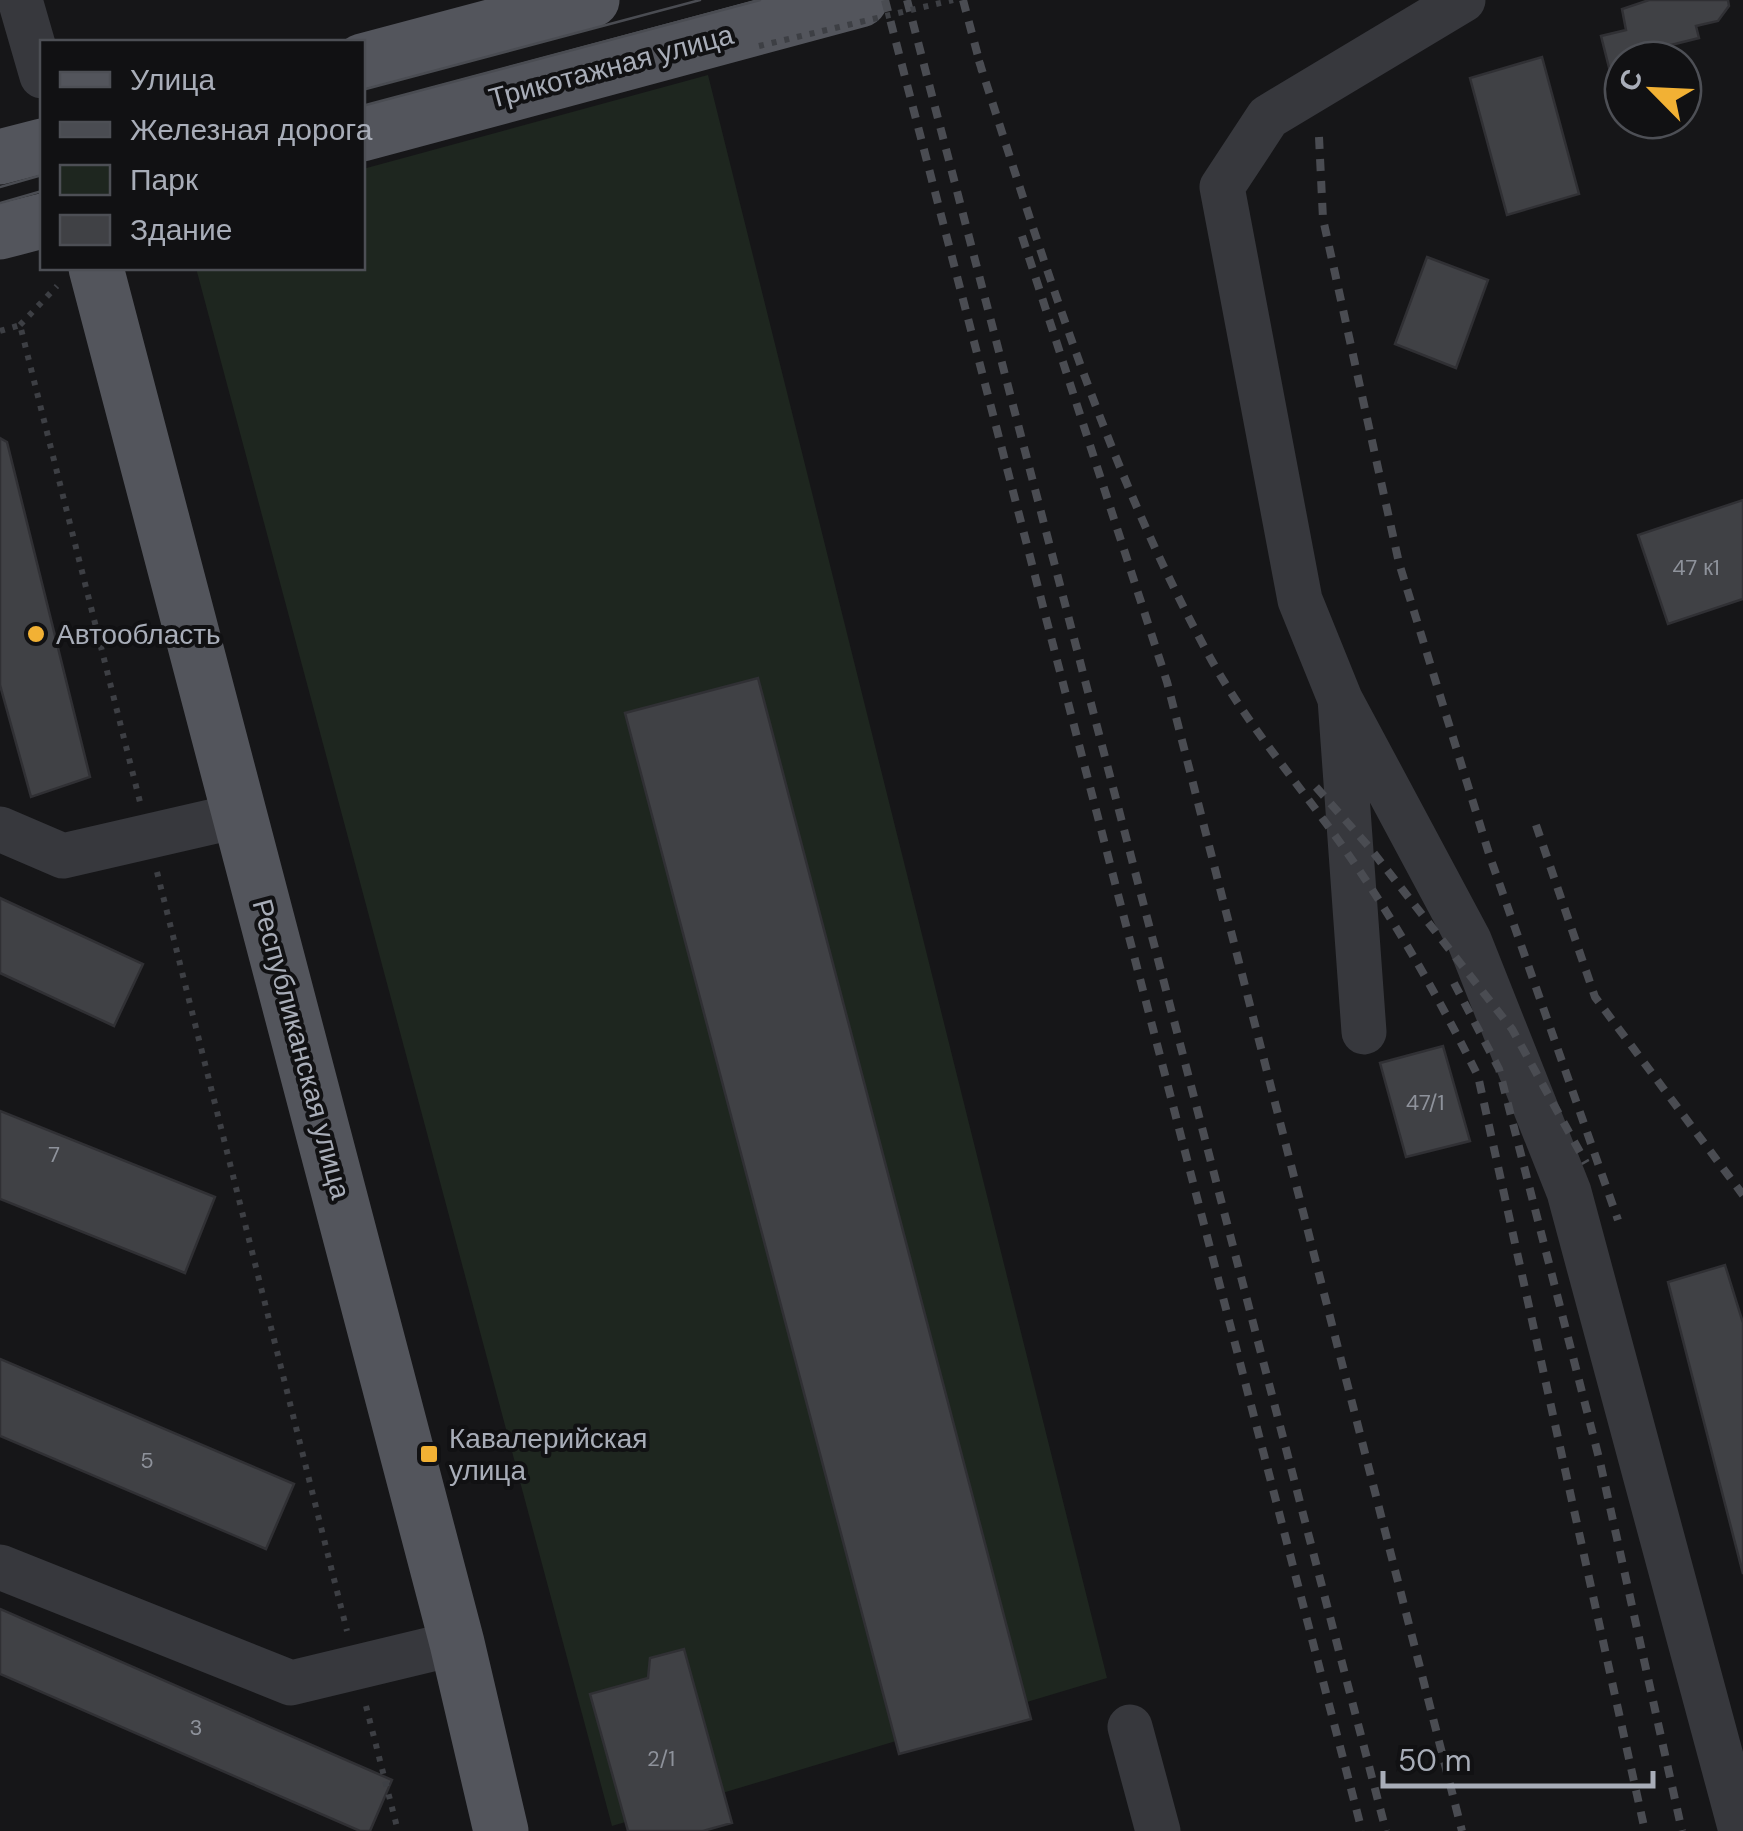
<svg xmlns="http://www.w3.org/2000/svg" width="1743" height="1831" viewBox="0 0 1743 1831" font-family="'DM Sans',sans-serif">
<rect width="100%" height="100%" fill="#161618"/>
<!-- green -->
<path fill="#1e261f" d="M708,75L1107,1678L612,1826L196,268H362L363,169Z"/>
<!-- building -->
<path fill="#404145" stroke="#303034" stroke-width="2.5" d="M1649,0H1728L1729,6L1718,21L1696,26L1699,38L1667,46L1670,60H1623V94L1616,95L1601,36L1626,30L1622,9Z
M1542,57L1579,194L1507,215L1470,78Z
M1427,257L1488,280L1456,368L1395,344Z
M0,438L7,442L90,777L31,797L0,685Z
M1743,500V599L1668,624L1638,535Z
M758,678L1031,1719L899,1754L625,713Z
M0,898L143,964L114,1026L0,973Z
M1443,1046L1470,1141L1406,1157L1380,1063Z
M0,1111L215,1197L185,1273L0,1199Z
M1725,1265L1743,1323V1574L1668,1282Z
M0,1359L294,1484L266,1549L0,1436Z
M0,1609L392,1780L370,1831H360L0,1674Z
M684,1649L732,1823L703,1831H628L590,1694L648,1678L650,1658Z"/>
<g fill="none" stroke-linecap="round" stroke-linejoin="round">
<!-- path -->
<path stroke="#3d3f44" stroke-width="6" stroke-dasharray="5 8" stroke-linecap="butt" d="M20,325L57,286
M0,331L20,325L140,802
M157,872L347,1631
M366,1706L398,1831"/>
<!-- minor -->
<path stroke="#37383d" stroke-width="45" d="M20,0L42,76
M1340,699L1469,940L1569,1192L1741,1831
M0,829L63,856L241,815
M1364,1032L1340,699L1300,600L1222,187L1268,117L1463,0
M0,1567L291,1683L457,1643
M1130,1727L1158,1831"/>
<!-- major -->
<path stroke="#53555c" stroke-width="55" d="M362,61L592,0
M362,134L860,0
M0,157L42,146
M0,232L42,221
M96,268L457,1643L501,1831"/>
<!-- tram -->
<path stroke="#4a4c52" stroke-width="2.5" d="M362,90L700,0
M362,106L760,0
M0,187L42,175
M0,203L42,191"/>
<!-- rail -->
<path stroke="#4a4c52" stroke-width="8" stroke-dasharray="12 10" stroke-linecap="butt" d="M885,0L1362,1831
M907,0L1386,1831
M963,0L982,71
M979,61C1045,265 1108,473 1212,661C1250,729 1304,790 1348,854C1397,924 1440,1000 1478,1076L1645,1831
M1319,137L1323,219L1399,563L1490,857L1618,1220
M1022,236L1167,682L1462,1831
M1316,787L1369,847L1512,1029L1586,1163
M1536,825L1595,997L1743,1195
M1454,983L1499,1069L1600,1462L1682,1831"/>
<!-- path-bridge -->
<path stroke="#3d3f44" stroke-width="6" stroke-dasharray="5 8" stroke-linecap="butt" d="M759,46L953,0"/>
</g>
<!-- markers -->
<g fill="#f2b134" stroke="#111113" stroke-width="4">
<circle cx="36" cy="634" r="10"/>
<rect x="419" y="1444" width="20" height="20" rx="5"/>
</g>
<g text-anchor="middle" stroke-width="8" stroke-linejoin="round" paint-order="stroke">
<!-- number labels -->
<g font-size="22" fill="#8e929b">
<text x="1696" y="575">47 к1</text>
<text x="1425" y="1110">47/1</text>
<text x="54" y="1162">7</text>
<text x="147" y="1468">5</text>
<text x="196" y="1735">3</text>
<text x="661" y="1766">2/1</text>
</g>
<!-- street labels -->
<g font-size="28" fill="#a8adb8" stroke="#111113">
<text transform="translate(611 66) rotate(-15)" y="10">Трикотажная улица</text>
<text transform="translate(302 1049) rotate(75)" y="10">Республиканская улица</text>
</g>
<!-- poi labels -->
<g font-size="28" fill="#a8adb8" stroke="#111113" text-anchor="start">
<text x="56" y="644">Автообласть</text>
<text x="449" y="1448">Кавалерийская<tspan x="449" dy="32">улица</tspan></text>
</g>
</g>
<!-- legend -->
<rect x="40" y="40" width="325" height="230" fill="#111113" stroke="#4d4f55" stroke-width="2.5"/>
<rect x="60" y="72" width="50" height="15" fill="#53555c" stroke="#4d4f55" stroke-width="2.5"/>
<text x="130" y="90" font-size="30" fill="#a8adb8">Улица</text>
<rect x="60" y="122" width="50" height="15" fill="#4a4c52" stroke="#4d4f55" stroke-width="2.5"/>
<text x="130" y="140" font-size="30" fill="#a8adb8">Железная дорога</text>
<rect x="60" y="165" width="50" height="30" fill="#1e261f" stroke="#4d4f55" stroke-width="2.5"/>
<text x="130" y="190" font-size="30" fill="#a8adb8">Парк</text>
<rect x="60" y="215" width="50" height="30" fill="#404145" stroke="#4d4f55" stroke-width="2.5"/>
<text x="130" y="240" font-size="30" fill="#a8adb8">Здание</text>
<!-- north arrow -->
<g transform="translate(1653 90) rotate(294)"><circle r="48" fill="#111113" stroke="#4d4f55" stroke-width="2.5"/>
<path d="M0-8L18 38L0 25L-18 38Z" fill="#f2b134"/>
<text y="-15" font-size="28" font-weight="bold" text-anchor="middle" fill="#a8adb8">С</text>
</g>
<!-- scale -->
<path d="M1383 1771v15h270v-15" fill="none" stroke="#a8adb8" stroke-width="5"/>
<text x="1398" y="1771" font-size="30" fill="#a8adb8" stroke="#111113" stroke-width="8" paint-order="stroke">50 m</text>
</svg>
